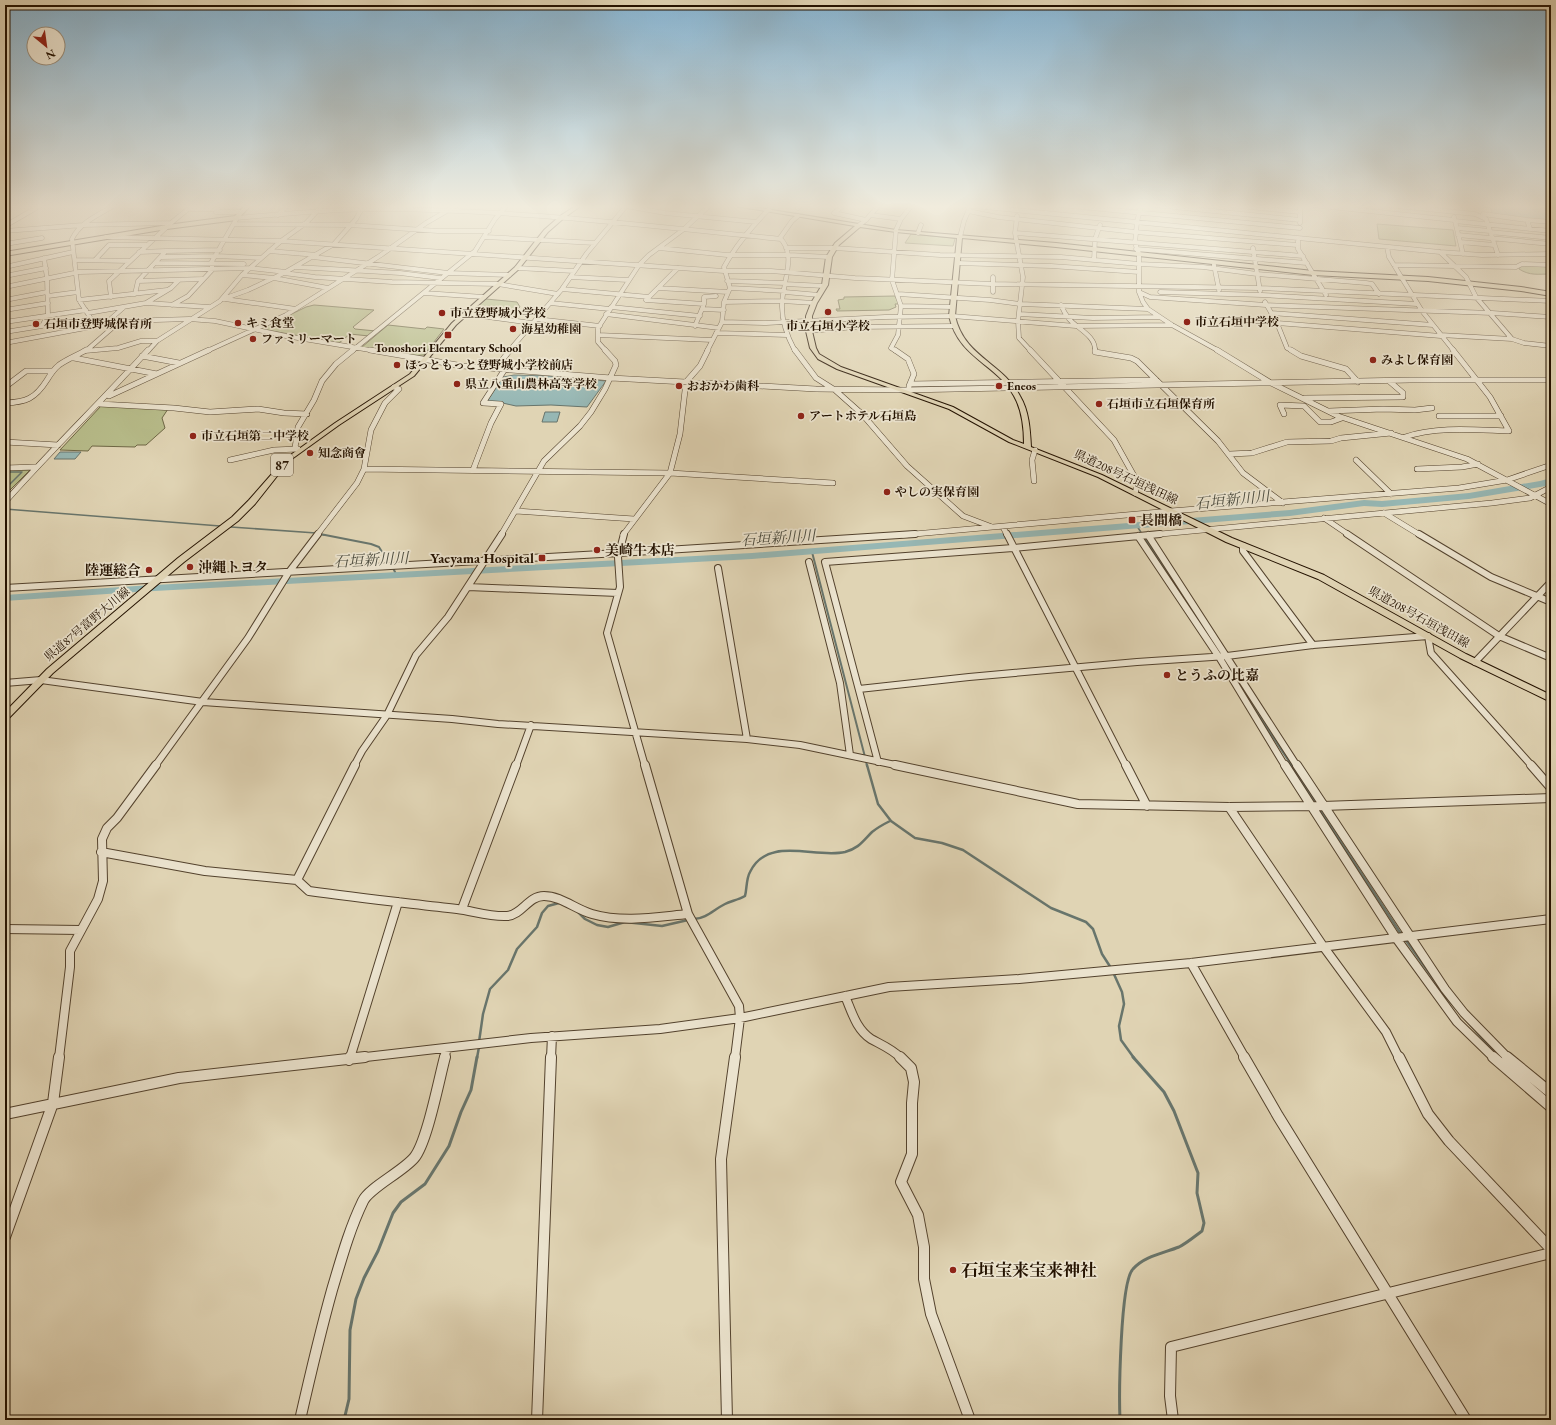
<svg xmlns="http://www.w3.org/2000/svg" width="1556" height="1425" viewBox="0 0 1556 1425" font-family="'EB Garamond','Noto Serif JP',serif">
<rect width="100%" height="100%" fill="#e0d4b4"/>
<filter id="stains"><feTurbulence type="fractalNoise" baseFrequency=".005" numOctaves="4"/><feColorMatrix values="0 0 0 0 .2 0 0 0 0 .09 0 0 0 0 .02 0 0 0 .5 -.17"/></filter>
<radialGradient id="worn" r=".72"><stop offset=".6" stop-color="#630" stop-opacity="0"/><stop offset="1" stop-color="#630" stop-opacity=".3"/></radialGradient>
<!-- green -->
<path fill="#b7bc8a" stroke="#6e6745" d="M1377,224L1453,230L1456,246L1379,239Z
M911,234L953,238L955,239L953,246L905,243Z
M1521,265L1551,267V274C1538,274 1530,276 1519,269Z
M895,296L899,304H895L896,307L889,310L837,311L836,309H840L838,300L844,299V297Z
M486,299L517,302L520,307C506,322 494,316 475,313L472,311Z
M314,305L374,310L353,327L355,329L376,331L369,336L350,334L339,343L261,329L306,307Z
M388,325L425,329L427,327L444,329L424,355L412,356L362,347Z
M101,406L168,409L162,418L165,428L146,445H137L135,447L92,446L88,451L60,450Z
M5,470H30L5,495Z"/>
<!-- water -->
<path fill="#96b7b4" stroke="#68756c" d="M1465,205H1551V221L1492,215L1491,208Z
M514,375L549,376L606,381L587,407L551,405L516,406L498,402L487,401L503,377Z
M545,412H560L557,422H542Z
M60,452H81L75,459H54Z"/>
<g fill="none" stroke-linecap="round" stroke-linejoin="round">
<!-- stream-far3 -->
<path stroke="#68756c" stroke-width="1.5" d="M5,472H22L5,489
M5,509L220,526
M1137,526L1142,534
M231,527L316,533
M320,534L324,535"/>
<!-- stream-far2 -->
<path stroke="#68756c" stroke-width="2" d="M320,534L371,544L379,547L390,565
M1144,537L1177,588
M812,552L865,757
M393,568L397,576
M1241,688L1292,766
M866,761L867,766"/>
<!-- stream-far1 -->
<path stroke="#68756c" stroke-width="2.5" d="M867,765L878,804L891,821L915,838L942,843L963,850L1051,908L1086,922L1093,929L1102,954L1111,968
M1291,765L1316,803
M1319,809L1401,934
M577,911L585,919L597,925L608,927L625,922L662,926L688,920
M694,919C707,918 713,910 725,904C731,901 738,900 745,896C747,889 746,879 750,872C768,835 815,859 845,852C859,848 862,842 872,832C877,828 884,824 890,821
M1405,939L1447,998L1495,1053
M1113,972L1122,992L1124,1004L1119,1026L1121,1040L1134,1058
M479,1042L483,1014L490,989L508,970L517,949L537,927L542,913L548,906L559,903
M477,1058L479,1047"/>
<!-- stream -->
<path stroke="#68756c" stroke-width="3" d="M344,1420L349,1399L350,1330L356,1299L364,1278L378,1251L393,1213L401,1202L425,1184L449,1146L461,1112L471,1090L477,1057
M1120,1420C1119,1397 1120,1282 1133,1269C1144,1256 1164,1253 1179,1247C1187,1243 1195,1236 1202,1231L1204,1223L1197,1193L1198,1173L1174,1111L1164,1092L1133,1057"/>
<!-- river -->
<path fill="#96b7b4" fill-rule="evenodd" d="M1551,478V484L1546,486L1469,499L1382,507L1364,506L1290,516L752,559L136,592L5,601V595L136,586L752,553L1290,510L1364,500L1382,501L1469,493L1540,481Z"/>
<!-- minor-far4 casing -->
<g stroke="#53422d" stroke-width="5">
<path id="minor-far4" d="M844,205L834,213L866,220
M964,205L1440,252L1482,255L1551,254
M1060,205L1300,228
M1141,205L1137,222L1135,243L1139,254V292L1143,302L1148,309L1172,325L1219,351
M1155,205L1300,220
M1231,205L1300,212
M1300,205V223
M1312,205L1454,220
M1388,205L1475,214L1486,219L1498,255
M626,206L665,213L756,222
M798,208L800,205
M5,209L12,205
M188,209H218L216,212H241
M968,211L998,217L1135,232L1297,245
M1483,214L1527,220L1530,229
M278,215L288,205
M870,215L901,219
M1017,216L1015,233L1023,277L1018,321L1019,338L1031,351
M1454,217L1463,254
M1527,220L1551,222
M1455,221L1551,231
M234,224L350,225L438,231H489
M5,226L41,205
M858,226L866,220L879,205
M1457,228L1490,231
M5,231L83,225L171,223
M1490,232L1551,238
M918,233L921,225
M1015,233L1303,256
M1458,235L1551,244
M106,237L281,241L724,271H771L855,278L992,284L1259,288L1551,301
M485,237L595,243
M960,237L964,221L970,207
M1298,241V249L1326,295
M1460,242L1494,245
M5,244L42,238
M1387,247L1389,257L1422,311L1454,351
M659,248L727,255H789L829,257
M786,248H834L940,255L1061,257L1139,264L1203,267L1257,274L1366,283L1372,284L1379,294
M1253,248L1260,291
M1136,249L1307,263
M269,251L317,255
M139,252L166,251
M1440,252L1466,277L1476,297L1512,339L1524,343L1551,346
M161,257L216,256L261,258
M313,257L448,273L509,275
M75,260L130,261
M95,260L109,245H147
M1094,260L1095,239L1100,225
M156,263L244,264
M211,263L237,218C283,214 330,209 376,209C511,209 647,226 781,239
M957,263L1051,266L1139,272
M1214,265L1219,290
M1394,265L1516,267L1522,264L1551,265
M5,267L73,252
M296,267L400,273L440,278
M517,268L574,271
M678,268L646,300L704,304L695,326
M284,273L315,277L392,282L498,284L558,294
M242,275L274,278L328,288
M5,276L46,268
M570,277L628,280
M993,277V292
M138,281L203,279
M727,281L785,283
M785,284L824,286
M5,287L79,272L250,268L286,272
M658,288L728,292
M730,288L785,291
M562,289L649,297
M785,292L819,295
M1139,292L1150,297L1266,305L1492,313L1551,317
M1160,292L1262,295L1417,304
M424,293L484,297
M135,294L138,281L166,251L220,250
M898,294L990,300L1020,304L1148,309
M48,296L78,292
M111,297L109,281L171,223L193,205
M223,299L248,290L284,273L334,244L356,219L361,210
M225,299L296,309
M5,300L47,292
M79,300L167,290
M724,302L782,301L814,303
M1265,302L1277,323L1287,348L1293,351
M146,303L171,288L179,280
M550,303L610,309
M704,304V297L716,296
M172,305L188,296L213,269L212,267
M1061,305C1063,310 1066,315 1069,319C1078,329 1096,336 1095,351
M901,306L953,307
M611,307L700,316
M703,309L724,310
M5,310L48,303
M88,313L146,303L209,307
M1271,313L1433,325
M465,314L532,323
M606,314L719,328
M1019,314L1093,318L1159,317
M536,319L600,326
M5,322L86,310
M722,322L766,323L885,317L952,316L1076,326L1172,325
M106,323L123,308
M1277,323L1441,336
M95,325L79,300L72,239C80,222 100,214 115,205
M809,331L855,327L954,326
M5,332L42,326L48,315L47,278L44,258
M716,333L787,335
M598,335L712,340
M1440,335L1512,339
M5,343L123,321L189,319L215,321L286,336L376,351
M87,350L119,322
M85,351L118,348L141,341H157
M148,351L157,341L220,301L242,275L281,241L306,223L323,205
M207,351L286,315L381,255L426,223L457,205
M352,351L475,251L495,219L507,205
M509,351L562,289L587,253L627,205
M606,351L598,342V328L639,265L649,255L684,229L710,205
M707,351L722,322L724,302L730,288L724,267C737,243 754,224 773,205
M795,351C788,338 782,323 782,307C781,285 798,256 780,238L792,221L798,216
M896,351L891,348L898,335L901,306L892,280L896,230L901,219L912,205"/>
</g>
<!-- minor-far3 casing -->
<g stroke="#53422d" stroke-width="6">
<path id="minor-far3" d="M370,350L463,366L611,378L816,389L905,390L1410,380H1551
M795,350L816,378L835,390L862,414L907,466L963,516L992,527
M895,350L908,359L914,374L909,386
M1030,350L1114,440L1138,483L1135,493
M1095,350V352L1131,358L1137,361L1218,441L1243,473L1283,503
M1217,350L1271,383L1338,416L1467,459L1551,504
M1291,350L1301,356L1346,369L1358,382
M142,356L179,363
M74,358L157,374
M496,368L510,350
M911,384L1156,380
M5,387L26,371H53
M109,396L209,350
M1304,398L1403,397V393L1389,381
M5,403C26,402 35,399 47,380C50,375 54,369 59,365C67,359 78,355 86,350
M99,404L174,408L210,412L258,409L284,413L307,414
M1329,411L1383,409L1415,410L1432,408
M1284,414L1280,405L1304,406L1320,422H1331L1342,418
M1439,416H1501
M1405,437C1437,426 1475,430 1509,431L1490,397L1453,350
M5,442L58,445
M295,448L298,427L314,400L322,381L336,364L353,350
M1230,454L1252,453L1287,442L1331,441L1341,438L1391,433
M230,460L274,450L298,449
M1356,460L1391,494
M5,468L36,467
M364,469L670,473L833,483
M1417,469L1462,467L1478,464
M473,470L491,423L501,404L483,403L505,369
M1034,481L1032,460L1035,450
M5,502C51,450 101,402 148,350
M516,511L634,519
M1384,513L1420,535
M1324,518L1349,535
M1003,527L1007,535
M317,535L357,483L364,469L371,430L385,403L399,389L394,387
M501,535L544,461L580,426L591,412L605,389L616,365L615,361L605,350
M623,535L670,473L680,434L686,382L700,366L708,350
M903,535L1171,511L1459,488L1507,480L1551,465
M1150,535L1492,503L1530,498L1551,487"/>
</g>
<!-- minor-far2 casing -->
<g stroke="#53422d" stroke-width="8">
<path id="minor-far2" d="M624,534L618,557L620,587L607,633L645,766
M1007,534L1126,766
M1347,534L1499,636L1551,658
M1419,534L1491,577L1551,602
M1148,535L1297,766
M1138,536L1219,657L1285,766
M1243,546V551L1313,645
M809,562L840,683L850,755
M718,568L747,739
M468,587L618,593
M5,588L619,553L915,534
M1475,662L1551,582
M5,683L41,680L203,702L452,719L498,724L747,739L800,745L900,766
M859,689L969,677L1137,662L1227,656L1313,645L1428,636L1431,653L1532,766
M878,762L825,562L1013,548L1160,534
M155,766L248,638L289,572L318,534
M354,766L362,751L387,715L416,655L448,617L502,534
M516,766L531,725"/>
</g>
<!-- minor-far1 casing -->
<g stroke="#53422d" stroke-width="10">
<path id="minor-far1" d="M645,765L688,914L739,1006L740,1018L735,1058
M895,765L1078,804L1229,807L1323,806L1551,798
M1126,765L1147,806
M1285,765L1396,938L1457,1022L1494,1058
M1297,765L1445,989L1464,1013L1508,1058
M1531,765L1551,788
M1229,807L1323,946L1386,1032L1399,1058
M101,852L205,871L297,880L309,891C358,898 407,903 457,909C473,911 490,917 507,916C522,915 528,896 544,896C561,896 575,909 592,914C623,923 656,917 688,914
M297,880L355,765
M462,909L516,765
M5,929L81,930
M1191,963L1245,1058
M845,996C852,1012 856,1029 871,1039C882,1045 892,1049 901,1058
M59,1058L70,967V951L98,899L103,881L102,839L107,828L117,818L156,765
M350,1058L398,902
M357,1058L531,1038L660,1029L740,1018L889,987L1019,979L1191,963L1551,919
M444,1058L447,1048
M551,1058L552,1036"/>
</g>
<!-- minor casing -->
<g stroke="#53422d" stroke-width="12">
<path id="minor" d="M900,1057L911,1068L914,1082L912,1103V1154L901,1182L918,1215L924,1247V1279L931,1314L970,1420
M1244,1057L1278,1116L1466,1420
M1399,1057L1428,1114L1449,1141L1551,1249
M1493,1057L1551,1107
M1507,1057L1551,1093
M349,1060L350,1057
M5,1114L179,1078L365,1057
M5,1237L53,1103L59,1057
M300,1420C310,1376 320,1333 332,1290C341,1260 349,1230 363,1201C369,1188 402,1172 414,1158C427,1143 439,1079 445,1057
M537,1420L551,1057
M727,1420L721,1159L735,1057
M1173,1420L1170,1396L1171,1347L1551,1253"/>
</g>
<!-- major casing -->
<g stroke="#241200" stroke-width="2">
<path id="major" d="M577,205H582L564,218L548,232L519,269L456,325L414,376L339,425L289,461L255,504L238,521L184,562L53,673L8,719L5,720V712L47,669L178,558L232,517L249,500L285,459L335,423L410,374L452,323L515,267L544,230L560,216Z
M729,205H741L896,230L1056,243L1313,271L1428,277L1521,287L1551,292V296L1521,291L1428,281L1313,275L1056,247L962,238L955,316C964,357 1002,362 1020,396C1029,411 1030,429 1031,447L1102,475L1232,538L1324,575L1466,654L1551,695V702L1460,658L1318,579L1226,542L1098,477L1009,442L949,409L837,369L818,359L810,348L806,331V316L811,303L822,285L826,257L835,243L855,226ZM860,227L896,232L957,238L949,316C959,359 996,363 1014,396C1022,410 1024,428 1024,444L1013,440L953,407L841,367L819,354L816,348L812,331V316L817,303L828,285L832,257L839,245Z"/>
</g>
<!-- highway casing -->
<g stroke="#241200" stroke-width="2">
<path id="highway" d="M245,205H251L237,220L167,229L5,256V252L167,225L235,216Z"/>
</g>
<!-- minor-far4 -->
<use href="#minor-far4" stroke="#ebe3ce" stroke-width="4"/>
<!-- minor-far3 -->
<use href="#minor-far3" stroke="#ebe3ce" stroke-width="5"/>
<!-- minor-far2 -->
<use href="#minor-far2" stroke="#ebe3ce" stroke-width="6"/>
<!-- minor-far1 -->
<use href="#minor-far1" stroke="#ebe3ce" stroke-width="8"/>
<!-- minor -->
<use href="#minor" stroke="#ebe3ce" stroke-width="10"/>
<!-- major -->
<use href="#major" fill="#e0d4b4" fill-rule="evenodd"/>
<!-- highway -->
<use href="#highway" fill="#e0d4b4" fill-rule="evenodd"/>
</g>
<!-- sky -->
<linearGradient id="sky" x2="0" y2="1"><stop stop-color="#87b5d3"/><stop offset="0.51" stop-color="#f1ecdd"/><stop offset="1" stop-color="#f1ecdd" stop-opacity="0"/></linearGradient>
<rect width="1556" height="405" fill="url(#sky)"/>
<!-- markers -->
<g fill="#8f2418" stroke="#ebe3ce" stroke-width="1.5">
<circle cx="828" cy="312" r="4"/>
<circle cx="442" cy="313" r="4"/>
<circle cx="1187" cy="322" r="4"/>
<circle cx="238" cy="323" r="4"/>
<circle cx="36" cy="324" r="4"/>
<circle cx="513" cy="329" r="4"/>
<rect x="444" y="331" width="8" height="8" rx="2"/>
<circle cx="253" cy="339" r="4"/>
<circle cx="1373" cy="360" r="4"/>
<circle cx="397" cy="365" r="4"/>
<circle cx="457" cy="384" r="4"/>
<circle cx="679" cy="386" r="4"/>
<circle cx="999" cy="386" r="4"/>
<circle cx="1099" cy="404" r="4"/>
<circle cx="801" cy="416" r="4"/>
<circle cx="193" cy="436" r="4"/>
<circle cx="310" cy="453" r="4"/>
<circle cx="887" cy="492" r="4"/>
<rect x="1128" y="516" width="8" height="8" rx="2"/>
<circle cx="597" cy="550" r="4"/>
<rect x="538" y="554" width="8" height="8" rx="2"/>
<circle cx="190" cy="567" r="4"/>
<circle cx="149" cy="570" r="4"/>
<circle cx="1167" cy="675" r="4"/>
<circle cx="953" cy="1270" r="4"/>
</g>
<g text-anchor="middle" stroke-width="3.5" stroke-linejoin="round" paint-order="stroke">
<!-- far-poi labels -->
<g font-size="12" font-weight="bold" fill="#241200" stroke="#ebe3ce" text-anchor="start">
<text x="450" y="317">市立登野城小学校</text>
<text x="1195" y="326">市立石垣中学校</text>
<text x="246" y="327">キミ食堂</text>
<text x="44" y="328">石垣市登野城保育所</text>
<text x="828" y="330" text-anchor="middle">市立石垣小学校</text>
<text x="521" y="333">海星幼稚園</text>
<text x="261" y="343">ファミリーマート</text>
<text x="448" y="352" text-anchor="middle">Tonoshori Elementary School</text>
<text x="1381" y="364">みよし保育園</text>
<text x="405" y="369">ほっともっと登野城小学校前店</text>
<text x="465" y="388">県立八重山農林高等学校</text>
<text x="687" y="390">おおかわ歯科</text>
<text x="1007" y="390">Eneos</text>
<text x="1107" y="408">石垣市立石垣保育所</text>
<text x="809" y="420">アートホテル石垣島</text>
<text x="201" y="440">市立石垣第二中学校</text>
<text x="318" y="457">知念商會</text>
<text x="895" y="496">やしの実保育園</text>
</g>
<!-- far-street labels -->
<g font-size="12" fill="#241200" stroke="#ebe3ce">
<text transform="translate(1126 477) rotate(25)" y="4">県道208号石垣浅田線</text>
<text transform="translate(1419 617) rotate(29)" y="4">県道208号石垣浅田線</text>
<text transform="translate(87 624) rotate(-40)" y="4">県道87号富野大川線</text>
</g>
<!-- shield labels -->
<rect fill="#ebe3ce" stroke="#60513e" stroke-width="1" x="271" y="454" width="22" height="22" rx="3"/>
<g font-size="13" font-weight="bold" fill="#241200">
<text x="282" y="470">87</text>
</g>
<!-- poi labels -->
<g font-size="14" font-weight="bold" fill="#241200" stroke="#ebe3ce" text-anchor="start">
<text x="1140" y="525">長間橋</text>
<text x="605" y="555">美崎牛本店</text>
<text x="534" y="563" text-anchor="end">Yaeyama Hospital</text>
<text x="198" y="572">沖縄トヨタ</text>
<text x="141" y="575" text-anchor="end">陸運総合</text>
<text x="1175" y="680">とうふの比嘉</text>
</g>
<!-- water labels -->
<g font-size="15" font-style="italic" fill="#4c4c3f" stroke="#ebe3ce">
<text transform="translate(1232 500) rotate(-6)" y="5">石垣新川川</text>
<text transform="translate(778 538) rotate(-4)" y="5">石垣新川川</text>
<text transform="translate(371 560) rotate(-3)" y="5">石垣新川川</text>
</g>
<!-- near-poi labels -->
<g font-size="17" font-weight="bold" fill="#241200" stroke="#ebe3ce" text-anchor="start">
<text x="961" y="1276">石垣宝来宝来神社</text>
</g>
</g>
<!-- margin -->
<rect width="1556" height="1425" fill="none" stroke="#e0d4b4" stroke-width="20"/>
<rect x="6" y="6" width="1544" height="1413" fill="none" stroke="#241200" stroke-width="2"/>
<rect x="10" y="10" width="1536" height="1405" fill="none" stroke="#241200"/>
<!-- north arrow -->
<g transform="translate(46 46) rotate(151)"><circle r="19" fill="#ebe3ce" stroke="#9b8f7c"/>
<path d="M0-3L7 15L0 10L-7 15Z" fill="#8f2418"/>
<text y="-6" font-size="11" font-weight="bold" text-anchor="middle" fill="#241200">N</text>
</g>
<rect width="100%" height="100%" filter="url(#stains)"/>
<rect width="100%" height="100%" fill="url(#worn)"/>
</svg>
